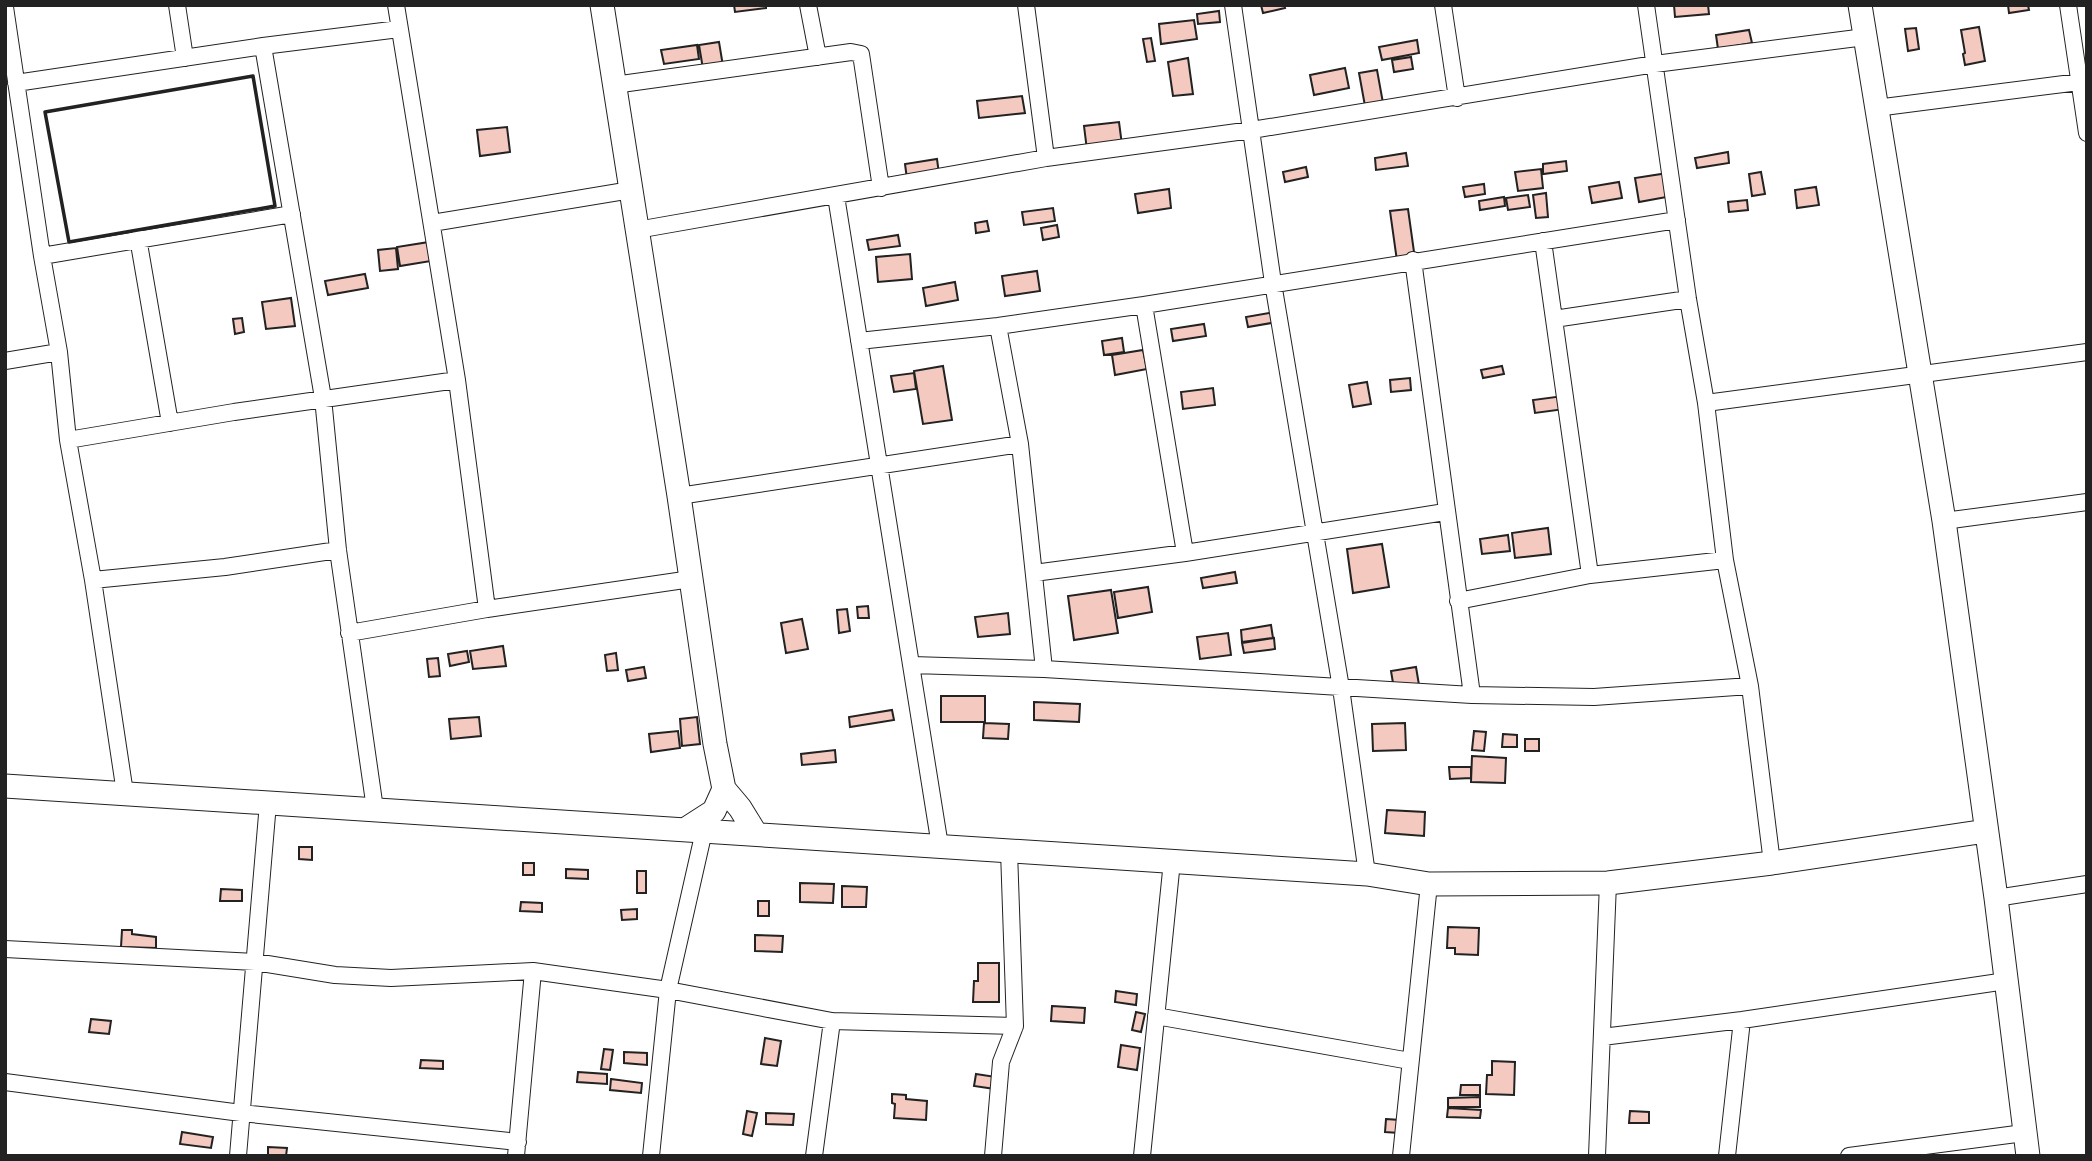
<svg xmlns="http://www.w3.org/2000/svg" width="2092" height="1161" viewBox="0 0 2092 1161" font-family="Figtree,sans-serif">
<rect width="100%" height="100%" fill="#fff"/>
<!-- building -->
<path fill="#f3c9c0" stroke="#222" stroke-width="2" d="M734,5H766V8L735,12Z
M1261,5H1284L1285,8L1263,13Z
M1674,5H1708L1709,14L1675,17Z
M2008,5H2028L2029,10L2009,13Z
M1219,11L1220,22L1198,24L1197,14Z
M1194,20L1197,39L1161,44L1159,24Z
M1979,27L1985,61L1965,65L1963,54L1965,53L1961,30Z
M1916,28L1919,49L1908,51L1905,29Z
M1749,30L1752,43L1718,49L1716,35Z
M1151,38L1155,61L1147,62L1143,39Z
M1417,40L1419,53L1382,60L1379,47Z
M719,42L723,66L703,69L699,45Z
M697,45L699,59L664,64L661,50Z
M1411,57L1413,69L1394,72L1392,60Z
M1188,58L1193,94L1173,96L1168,62Z
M1345,68L1349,88L1314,95L1310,75Z
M1377,70L1383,103L1365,106L1359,73Z
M1022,96L1025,113L979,118L977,101Z
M1119,122L1122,145L1087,150L1084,126Z
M507,127L510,152L480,156L477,130Z
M1728,152L1729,163L1697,168L1695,158Z
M1406,153L1408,166L1376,170L1375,158Z
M937,159L939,174L907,179L905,164Z
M1566,161L1567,171L1543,174V164Z
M1306,167L1308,177L1285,182L1283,172Z
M1541,169L1543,188L1518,191L1515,172Z
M1761,172L1765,194L1752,196L1749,174Z
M1668,173L1672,196L1639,202L1635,178Z
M1619,182L1622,198L1592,203L1589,187Z
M1484,184L1485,194L1465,197L1463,187Z
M1816,187L1819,205L1797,208L1795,190Z
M1169,189L1171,208L1138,213L1135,194Z
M1546,193L1548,217L1536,218L1533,195Z
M1528,195L1530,207L1508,210L1506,198Z
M1504,197L1505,206L1480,210L1479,201Z
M1747,200L1748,210L1729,212L1728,202Z
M1053,208L1055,221L1024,225L1022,212Z
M1408,209L1415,259L1397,261L1390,211Z
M987,221L989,231L976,233L975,223Z
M1057,225L1059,237L1043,240L1041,228Z
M898,235L900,246L869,250L867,240Z
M429,242L431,261L400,266L397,247Z
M396,248L398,269L380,271L378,250Z
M910,254L912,279L878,282L876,257Z
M1037,271L1040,291L1005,296L1002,276Z
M365,274L368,288L328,295L325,281Z
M955,282L958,300L926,306L923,288Z
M291,298L295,326L266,329L262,302Z
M1275,312L1277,322L1248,327L1246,317Z
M242,318L244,332L235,334L233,319Z
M1204,324L1206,336L1173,341L1171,329Z
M1122,338L1124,352L1104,355L1102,341Z
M1143,350L1147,369L1115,375L1112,355Z
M943,366L952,420L923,424L914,371Z
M1502,366L1504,374L1483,378L1481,370Z
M914,373L916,389L894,392L891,376Z
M1410,378L1411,390L1391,392L1390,380Z
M1367,382L1371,404L1353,407L1349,385Z
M1213,388L1215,405L1183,409L1181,392Z
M1563,396L1565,409L1535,413L1533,400Z
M1548,528L1551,554L1515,558L1512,533Z
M1508,535L1510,551L1482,554L1480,539Z
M1382,544L1389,587L1353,593L1347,549Z
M1235,572L1237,583L1203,588L1201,578Z
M1148,587L1152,612L1118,618L1114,592Z
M1111,590L1118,633L1074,640L1068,596Z
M868,606L869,618H858L857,607Z
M847,609L850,631L839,633L837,610Z
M1008,613L1010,634L978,637L975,617Z
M802,619L808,649L786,653L781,623Z
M1271,625L1273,638L1242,642L1241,630Z
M1228,633L1231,655L1200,659L1197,637Z
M1274,638L1275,649L1244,653L1242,643Z
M503,646L506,666L473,669L470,651Z
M467,651L469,662L450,666L448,654Z
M616,653L618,670L607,671L605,655Z
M438,658L440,676L429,677L427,659Z
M644,667L646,678L628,681L626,670Z
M1416,667L1419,685L1394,689L1391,671Z
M941,696H985V722H941Z
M1034,702L1080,704L1079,722L1034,720Z
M892,710L894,720L850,727L849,717Z
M479,717L481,736L451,739L449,719Z
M697,717L700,744L682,746L680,719Z
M984,723L1009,724L1008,739L983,738Z
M1405,723L1406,750L1373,751L1372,724Z
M678,731L680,748L651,752L649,734Z
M1474,731L1486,732L1484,751L1472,750Z
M1503,734L1517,735V747H1502Z
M1525,739H1539V751H1525Z
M835,750L836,762L802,765L801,754Z
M1472,756L1506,758L1505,783L1471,782Z
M1449,767H1471V778L1450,779Z
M1387,810L1425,812L1424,836L1385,833Z
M299,847H312V860L299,859Z
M523,863H534V875H523Z
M566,869L588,870V879L566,878Z
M637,871H646V893H637Z
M800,883L834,884L833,903L800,902Z
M842,886L867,887L866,907H842Z
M221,889L242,890V901H220Z
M758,901H769V916H758Z
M521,902L542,903V912L520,911Z
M637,909V919L622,920L621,910Z
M1448,927L1479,928L1478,955L1455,954V948H1447Z
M122,930H132V934L156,937V948L121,947Z
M755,935L783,936L782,952L755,951Z
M978,963H999V1002H973L974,981H978Z
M1116,991L1137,994L1136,1005L1115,1002Z
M1052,1006L1085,1008L1084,1023L1051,1021Z
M1136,1012L1145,1014L1141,1032L1132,1030Z
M91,1019L111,1021L109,1034L89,1032Z
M765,1038L781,1041L777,1066L761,1064Z
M1121,1045L1140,1048L1137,1070L1118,1067Z
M604,1049L613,1050L610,1070L601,1069Z
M624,1052L647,1053V1065L624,1063Z
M421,1060L443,1061V1069L420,1068Z
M1492,1061L1515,1062L1514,1095L1486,1094L1487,1075H1492Z
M578,1072L607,1074V1084L577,1082Z
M976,1074L996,1077L995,1089L974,1086Z
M611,1079L642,1083L641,1093L610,1090Z
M1461,1085H1480V1095H1460Z
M892,1094L906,1095V1099L927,1101L926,1120L894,1118L895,1104L892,1103Z
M1480,1097V1107H1448V1098Z
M1448,1108L1481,1110L1480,1118L1447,1117Z
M747,1111L757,1113L752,1136L743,1134Z
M1630,1111L1649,1112V1123H1629Z
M766,1113L794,1114L793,1125L766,1124Z
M1386,1119L1400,1120L1399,1133L1385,1132Z
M182,1132L213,1137L211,1148L180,1144Z
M268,1147L287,1148L286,1156H268Z"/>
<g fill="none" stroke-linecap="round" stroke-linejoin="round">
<!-- street casing -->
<g stroke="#222" stroke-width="18">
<path id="street" d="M177,5L185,58
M396,5L457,380L487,609
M808,5L818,57
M1026,5L1046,158
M1233,5L1273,283L1341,688L1367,874
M1443,5L1457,98
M1646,5L1688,299L1706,403L1725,560L1750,686L1772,863
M2068,5L2087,133
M5,7L42,256L59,352L68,440L93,580L125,793
M263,46L323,398L338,550L375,809
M16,83L263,46L399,29
M614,85L851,52L861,54L881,188
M1876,108L2087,81
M836,196L940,846
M432,223L631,190
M637,230L1046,158L1252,130L1655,64L1865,37
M138,238L170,423
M1543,241L1590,575
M42,256L292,214
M1413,260L1472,695
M1144,305L1185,553
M1554,319L1688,299
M998,326L1020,444L1044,669
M859,341L998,326L1144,305L1677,220
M5,361L59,352
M1706,403L2087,352
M68,440L234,412L457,380
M679,496L1020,444
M1944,521L2087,502
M1034,573L1185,553L1445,512
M93,580L225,567L338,550
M1458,601L1590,575L1725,560
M349,633L487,609L691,579
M912,665L1044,669L1472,695L1594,697L1750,686
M1996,898L2087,884
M5,949L255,962L335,975L391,978L533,971L668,990L832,1021L1015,1026
M1156,1016L1410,1061
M1602,1037L1742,1020L2006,981
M5,1082L241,1113L518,1142
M238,1156L268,803
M516,1156L533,971
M651,1156L668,990L704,831
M814,1156L832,1021
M993,1156L1001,1062L1015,1026L1009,851
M1142,1156L1172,861
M1401,1156L1429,884
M1597,1156L1608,883
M1727,1156L1742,1020
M1849,1156L2024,1133"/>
</g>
<!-- secondary casing -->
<g stroke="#222" stroke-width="25">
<path id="secondary" d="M602,5L679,496L715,744L724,789L740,808L756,834
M1860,5L1944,521L1996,898L2028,1156
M5,786L1367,874L1429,884L1608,883L1772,863L1986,831
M686,829L714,811L724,789"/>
</g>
<!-- street -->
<use href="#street" stroke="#fff" stroke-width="16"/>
<!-- secondary -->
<use href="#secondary" stroke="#fff" stroke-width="23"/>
<!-- wall -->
<path stroke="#222" stroke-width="3.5" d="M253,76L275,206L69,242L45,112Z"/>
</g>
<!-- border -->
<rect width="2092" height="1161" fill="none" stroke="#222222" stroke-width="14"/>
</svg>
